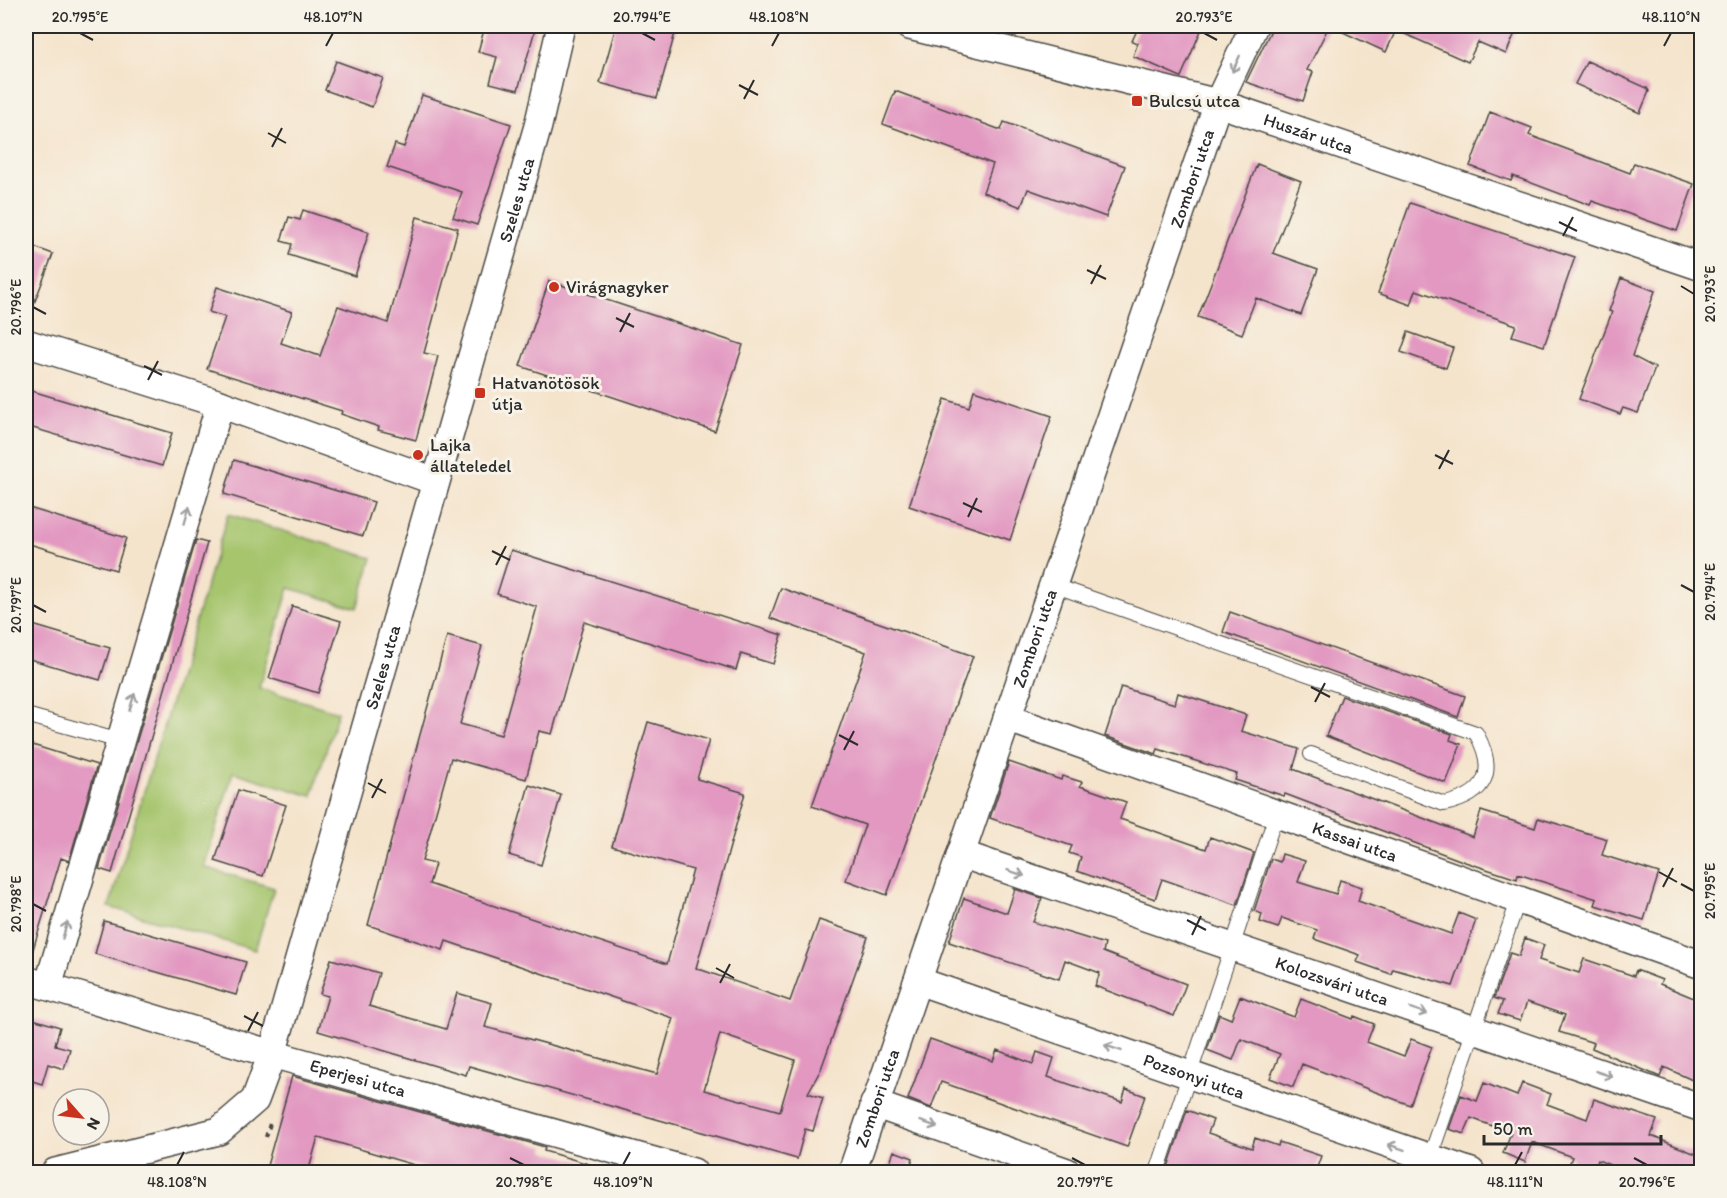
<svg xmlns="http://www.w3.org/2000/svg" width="1727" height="1198" viewBox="0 0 1727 1198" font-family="Itim,sans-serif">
<rect width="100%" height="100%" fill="#f7f3e8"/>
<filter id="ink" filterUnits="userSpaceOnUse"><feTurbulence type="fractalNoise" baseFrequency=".0167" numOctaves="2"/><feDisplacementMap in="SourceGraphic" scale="12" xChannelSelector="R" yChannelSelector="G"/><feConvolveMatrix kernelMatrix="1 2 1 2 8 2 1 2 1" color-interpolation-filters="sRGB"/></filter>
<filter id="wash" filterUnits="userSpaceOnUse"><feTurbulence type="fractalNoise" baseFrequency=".008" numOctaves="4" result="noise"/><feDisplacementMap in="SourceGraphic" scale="24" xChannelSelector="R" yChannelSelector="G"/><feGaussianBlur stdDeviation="1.35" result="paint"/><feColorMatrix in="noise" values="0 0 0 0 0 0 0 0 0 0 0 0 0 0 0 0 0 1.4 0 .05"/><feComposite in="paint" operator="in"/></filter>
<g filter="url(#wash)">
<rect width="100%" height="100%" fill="#f5e4cc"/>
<!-- green -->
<path fill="#a6c56d" stroke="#68784c" stroke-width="1.5" d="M228,514L372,558L357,608L289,588L259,688L338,712L312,796L233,772L204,867L274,888L255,950L109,907Z"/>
<g id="blocks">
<!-- building -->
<path fill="#e298c1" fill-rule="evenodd" d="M485,26H536L518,90L490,83L497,57L478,52Z
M616,26H677L657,98L600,83Z
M1139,26H1203L1181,77L1133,56L1138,43L1132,41Z
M1273,26H1329L1307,70L1313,72L1303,101L1246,82Z
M1330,26H1518L1506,54L1478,42L1468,62L1396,30L1386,52Z
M336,61L383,78L372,107L325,90Z
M1587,61L1647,88L1649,91L1640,113L1575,84Z
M895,91L1001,130L1004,122L1125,166L1106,217L1028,189L1021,207L983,192L993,164L883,124Z
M422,95L511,124L477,225L453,217L462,192L387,167L395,144L404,147Z
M1490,112L1532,128L1529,135L1630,173L1634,163L1694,184L1677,231L1592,201L1590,205L1513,176L1511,181L1470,166Z
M1257,164L1301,181L1273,253L1318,269L1301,315L1256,298L1242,334L1198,317Z
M1410,203L1575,257L1544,346L1512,336L1516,325L1416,290L1411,305L1378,293Z
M303,210L369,232L355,276L289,255L292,244L281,241L289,217L300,220Z
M417,217L458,228L424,353L438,356L416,440L378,430L379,427L341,414L342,411L207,369L225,317L209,312L217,287L292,312L281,343L320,356L338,306L388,323Z
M26,244L53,254L27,322H26Z
M1621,278L1655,291L1632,356L1655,368L1638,413L1623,408L1620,414L1579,399L1612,312L1609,311Z
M549,281L743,345L715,431L520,366Z
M1408,332L1453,348L1446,368L1401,352Z
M974,390L1052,416L1010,540L909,506L945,399L969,407Z
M32,391L172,433L162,466L26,426V412Z
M234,460L374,502L363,536L224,494Z
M26,507L126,538L116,570L26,543Z
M196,540L207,543L112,873L99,869Z
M511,550L782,635L773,664L741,654L736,670L584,622L552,734L539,731L526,779L451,758L422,861L435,864L429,884L667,964L693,870L612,846L648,722L709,740L697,779L745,793L696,968L790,1001L819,920L868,937L821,1069L808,1093L823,1098L813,1131L805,1129L797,1159L469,1066L466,1075L318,1031L328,996L320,994L331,959L379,973L369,1006L446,1029L457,993L492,1003L485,1027L657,1074L673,1018L446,941L443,950L368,925L447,636L482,646L460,724L501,735L537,607L497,594ZM720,1034L795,1060L780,1111L704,1090Z
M781,588L973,656L887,895L846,880L865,825L812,806L866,652L770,618Z
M292,606L341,621L318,693L269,678Z
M1230,612L1465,696L1458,717L1223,632Z
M26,623L110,648L100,680L26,658Z
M1121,687L1175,704L1178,693L1246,715L1241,731L1299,749L1293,769L1473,837L1481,811L1535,828L1538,818L1607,839L1602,855L1659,873L1644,920L1595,905L1597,899L1518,874L1517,879L1465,862L1285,794L1284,796L1235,780L1237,774L1158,749L1156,754L1105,736Z
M1342,696L1452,734L1450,740L1461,744L1446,783L1326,736Z
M26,743L97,765L69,861L61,858L30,959L26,958Z
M1009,762L1061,780L1062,776L1082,782L1080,786L1126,802L1120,819L1206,849L1210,837L1254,853L1237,905L1162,879L1155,899L1077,871L1081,857L1069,853L1072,846L990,818Z
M529,785L561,795L541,865L509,855Z
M238,790L286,805L263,876L215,861Z
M1282,854L1305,861L1298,882L1336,894L1340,880L1362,887L1358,901L1451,934L1459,913L1476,920L1453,986L1393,969L1391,974L1357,962L1360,955L1314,939L1317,930L1282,918L1278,928L1260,922L1262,914L1254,911L1271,859L1280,862Z
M1015,889L1042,898L1033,922L1105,944L1103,952L1186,984L1174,1016L1095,986L1100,973L1065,960L1059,979L949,942L964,898L1007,913Z
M104,921L246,962L236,995L95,954Z
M1525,938L1544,945L1539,960L1579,973L1584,959L1634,976L1636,970L1662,980L1660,984L1701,1001V1084L1664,1067L1660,1077L1592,1048L1594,1043L1559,1032L1565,1015L1527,1002L1520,1021L1498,1014L1503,1001L1494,998L1510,953L1519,956Z
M1240,996L1294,1017L1301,999L1353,1019L1354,1016L1374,1024L1367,1042L1404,1056L1411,1039L1432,1047L1410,1105L1302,1064L1293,1087L1270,1078L1280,1054L1241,1039L1233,1060L1207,1050L1219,1014L1231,1019Z
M26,1017L60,1027L55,1045L70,1049L64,1069L48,1064L42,1084L26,1079Z
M930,1039L993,1061L997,1050L1033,1064L1037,1052L1054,1058L1048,1077L1122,1102L1126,1089L1145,1096L1127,1147L941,1082L931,1108L908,1099Z
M292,1076L545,1147L544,1151L599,1167L598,1173H442L318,1137L308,1173H265Z
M1484,1083L1517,1096L1522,1083L1551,1094L1547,1104L1587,1119L1594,1099L1657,1120L1651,1136L1701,1156V1173H1629L1598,1160L1593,1173H1566L1572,1157L1532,1142L1525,1162L1503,1153L1511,1133L1471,1118L1464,1134L1449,1129L1461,1095L1477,1101Z
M1187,1110L1213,1120L1208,1133L1252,1148L1255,1138L1278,1146L1279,1142L1321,1156L1315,1173H1166Z
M894,1151L913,1158L908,1173H886Z"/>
</g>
</g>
<g filter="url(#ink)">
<use href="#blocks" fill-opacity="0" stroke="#494743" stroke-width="1.5"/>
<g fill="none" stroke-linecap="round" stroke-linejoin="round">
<!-- service casing -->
<g stroke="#494743" stroke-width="16">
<path id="service" d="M1053,585L1476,733C1497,771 1487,795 1444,804L1311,754
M26,715L120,741
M1157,1172L1276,815
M1425,1172L1519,898"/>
</g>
<!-- minor casing -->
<g stroke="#494743" stroke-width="30">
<g id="minor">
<path id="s1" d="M909,26L1218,103L1702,267"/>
<path d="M26,343L220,404L435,481"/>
<path id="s2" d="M1007,718L1702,965"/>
<path id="s3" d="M961,854L1702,1108"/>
<path id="s4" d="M26,980L272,1054L693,1172"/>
<path id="s5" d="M918,981L1471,1172"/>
<path d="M48,986L220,404"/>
<path d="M874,1104L1067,1172"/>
<path id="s6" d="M55,1172L219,1131L255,1100L272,1054L538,126L561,26"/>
<path id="s7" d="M852,1172L1218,103L1254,26"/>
</g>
</g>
<!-- path -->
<path stroke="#494743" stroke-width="4" stroke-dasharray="4.5 4.5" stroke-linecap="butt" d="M266,1137L271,1120"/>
<!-- service -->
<use href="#service" stroke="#fff" stroke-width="14"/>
<!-- minor -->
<use href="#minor" stroke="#fff" stroke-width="27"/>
</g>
<!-- one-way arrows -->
<defs><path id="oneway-shaft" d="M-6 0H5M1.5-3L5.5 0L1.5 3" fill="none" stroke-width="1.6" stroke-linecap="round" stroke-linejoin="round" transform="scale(1.5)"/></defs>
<g stroke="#a0a0a0">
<use href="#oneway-shaft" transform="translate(1236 64) rotate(115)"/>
<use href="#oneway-shaft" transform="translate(187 515) rotate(-74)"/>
<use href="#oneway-shaft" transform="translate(132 702) rotate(-73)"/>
<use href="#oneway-shaft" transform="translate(1016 873) rotate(19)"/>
<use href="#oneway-shaft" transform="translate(65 930) rotate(-73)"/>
<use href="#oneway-shaft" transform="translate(1419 1011) rotate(19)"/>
<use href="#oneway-shaft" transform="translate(1113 1048) rotate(-161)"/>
<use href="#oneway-shaft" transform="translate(1604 1074) rotate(19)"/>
<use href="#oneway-shaft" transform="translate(929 1124) rotate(19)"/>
<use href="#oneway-shaft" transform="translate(1396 1147) rotate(-161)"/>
</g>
</g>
<!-- ticks -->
<path fill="none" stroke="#2b2b2b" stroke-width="2" d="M80,33L93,40M642,33L655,40M1204,33L1217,40M326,46L333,33M772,46L779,33M1664,46L1671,33M739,85L758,95M744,99L754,80M268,133L286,143M272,147L282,128M1559,222L1577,231M1563,236L1573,217M1087,270L1106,279M1091,284L1101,265M1681,286L1694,294M33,307L46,314M616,318L634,327M620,332L630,313M144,366L162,375M148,380L158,361M1435,455L1453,464M1439,469L1449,450M963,503L982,512M968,517L977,498M492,551L510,560M496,565L506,546M1681,585L1694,592M33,605L46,612M1311,687L1330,697M1315,702L1325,683M839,735L858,745M844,750L854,731M368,783L386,793M372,798L382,779M1659,872L1677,882M1681,884L1694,891M1663,887L1673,868M33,904L46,911M1187,920L1206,930M1192,935L1201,916M716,968L734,978M720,983L730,964M244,1016L263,1026M248,1031L258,1012M510,1158L524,1165M1072,1158L1085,1165M1634,1158L1647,1165M177,1165L184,1152M623,1165L630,1152M1515,1165L1522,1152"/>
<!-- markers -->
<g fill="#c8321e" stroke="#f7f3e8" stroke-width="2">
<rect x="1131" y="95" width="12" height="12" rx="3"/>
<circle cx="554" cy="287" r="6"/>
<rect x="474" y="387" width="12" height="12" rx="3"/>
<circle cx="418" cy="455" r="6"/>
</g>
<g text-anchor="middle" stroke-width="6" stroke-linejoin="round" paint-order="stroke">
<!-- poi labels -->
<g font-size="18" fill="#2b2b2b" stroke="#f7f3e8" text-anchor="start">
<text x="1149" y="107">Bulcsú utca</text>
<text x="566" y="293">Virágnagyker</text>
<text x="492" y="389">Hatvanötösök<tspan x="492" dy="21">útja</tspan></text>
<text x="430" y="451">Lajka<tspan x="430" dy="21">állateledel</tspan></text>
</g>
<!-- street labels -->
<g font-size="18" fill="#2b2b2b" stroke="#f7f3e8">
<text dy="6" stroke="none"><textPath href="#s1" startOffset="414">Huszár utca</textPath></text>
<text dy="6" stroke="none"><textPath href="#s7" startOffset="1050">Zombori utca</textPath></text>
<text dy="6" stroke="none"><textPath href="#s6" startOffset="1154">Szeles utca</textPath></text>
<text dy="6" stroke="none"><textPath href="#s7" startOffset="564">Zombori utca</textPath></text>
<text dy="6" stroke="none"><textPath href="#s6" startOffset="668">Szeles utca</textPath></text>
<text dy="6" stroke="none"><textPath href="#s2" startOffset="369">Kassai utca</textPath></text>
<text dy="6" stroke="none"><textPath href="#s3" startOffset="392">Kolozsvári utca</textPath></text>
<text dy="6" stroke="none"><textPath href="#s5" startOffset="292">Pozsonyi utca</textPath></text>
<text dy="6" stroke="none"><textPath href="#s4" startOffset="346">Eperjesi utca</textPath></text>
<text dy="6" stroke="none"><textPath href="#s7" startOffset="78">Zombori utca</textPath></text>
</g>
</g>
<!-- margin -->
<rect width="1727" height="1198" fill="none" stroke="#f7f3e8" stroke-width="66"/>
<!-- north arrow -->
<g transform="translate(81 1117) rotate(118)"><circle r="28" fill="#f7f3e8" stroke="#a5a39c" stroke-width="1.5"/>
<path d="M0-4.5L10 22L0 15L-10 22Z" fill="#c8321e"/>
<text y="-9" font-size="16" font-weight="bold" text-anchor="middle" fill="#2b2b2b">N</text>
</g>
<!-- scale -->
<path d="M1484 1135v9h177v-9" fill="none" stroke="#2b2b2b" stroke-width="3"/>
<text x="1493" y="1135" font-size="18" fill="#2b2b2b" stroke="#f7f3e8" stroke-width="4.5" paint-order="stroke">50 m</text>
<rect x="33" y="33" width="1661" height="1132" fill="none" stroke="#2b2b2b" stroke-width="2"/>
<g font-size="15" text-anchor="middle" fill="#2b2b2b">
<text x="80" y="22">20.795°E</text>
<text x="333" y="22">48.107°N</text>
<text x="642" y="22">20.794°E</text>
<text x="779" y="22">48.108°N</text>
<text x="1204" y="22">20.793°E</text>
<text x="1671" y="22">48.110°N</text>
<text transform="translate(1710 294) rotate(-90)" y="5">20.793°E</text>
<text transform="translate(16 307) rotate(-90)" y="5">20.796°E</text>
<text transform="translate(1710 592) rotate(-90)" y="5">20.794°E</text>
<text transform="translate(16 605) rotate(-90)" y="5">20.797°E</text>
<text transform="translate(1710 891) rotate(-90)" y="5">20.795°E</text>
<text transform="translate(16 904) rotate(-90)" y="5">20.798°E</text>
<text x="177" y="1187">48.108°N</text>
<text x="524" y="1187">20.798°E</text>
<text x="623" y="1187">48.109°N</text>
<text x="1085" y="1187">20.797°E</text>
<text x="1515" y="1187">48.111°N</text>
<text x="1647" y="1187">20.796°E</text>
</g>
</svg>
